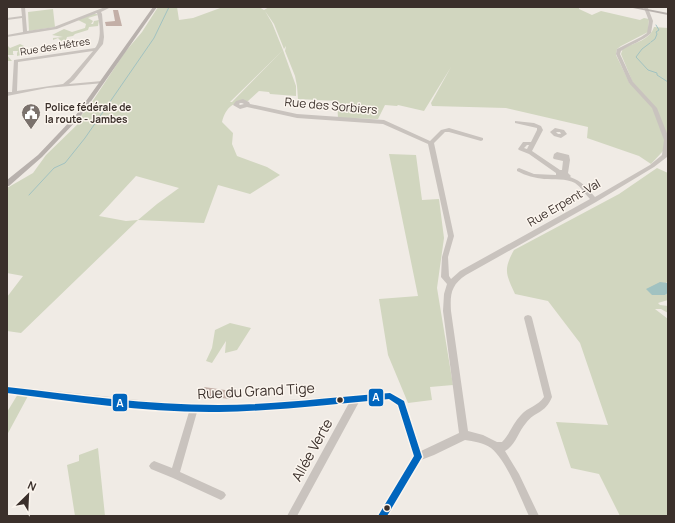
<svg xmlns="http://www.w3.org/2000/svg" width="675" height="523" viewBox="0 0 675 523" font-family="Manrope,sans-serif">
<rect width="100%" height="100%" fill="#f0ebe5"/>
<!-- green -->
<path fill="#d1d6bf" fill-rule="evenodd" d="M158,7H177L179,20L193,18L223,7H259L264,10L269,7H579V9L592,15L601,11L640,20L644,18L649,19L648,32L621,46L617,49L616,55L630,84L633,83L621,54L623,48C635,43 650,40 654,27L668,28V150L663,151L651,164L639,156L587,138L588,127L506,108L432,106L431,103L451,67L424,111L398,105L397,106L385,105L378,119L338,118L337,101L298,99L297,86L295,76L285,51L286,46L284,49L274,24L265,11L272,23L283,50L230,102H232L283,50L296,86V96L270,94L269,92L259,91L248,101C233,102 226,107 222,122L233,133L232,144L237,156L267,167L280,175L250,194L218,185L204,223L138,220L21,333L7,331V297L23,276L7,273V188L33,173L46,155L83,119L81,116L92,102L125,52L142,32ZM136,176L179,188L157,204L138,220L126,221L99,216Z
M53,9L55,27L29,31L28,12Z
M93,14H97L98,15L88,18L93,21L91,24H93L94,21L99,20L98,26L89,27L88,30L75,34L73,36L67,37L66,40L61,41L58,38L53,40V38L63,37L52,35L64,29L72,32L85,28L86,24L78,20Z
M20,44L24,46L23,50L20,51L21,55L17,56V53L18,51H13V54L14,55H7L12,61H7V45L10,48Z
M389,154L416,155L422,200L439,199L444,238L437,288L453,385L430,387L432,400L408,403L388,355L379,299L418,296Z
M657,168L668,173V283L667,282L652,295H665L668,293V300L658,303L660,305L668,306V313L661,309H655L668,319V516H620L599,474L571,468L556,422L608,425L580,343L548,301L515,294C506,274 503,270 514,250L619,194Z
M230,323L251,328L237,350L225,353L226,341L212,363L206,361L212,348L215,330Z
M18,394L28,396L7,435V412Z
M98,448L105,516H75L67,465L79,461V455Z"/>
<!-- water -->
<path fill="#a1c2c1" d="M660,282L668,283V293L665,295H652L646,289Z"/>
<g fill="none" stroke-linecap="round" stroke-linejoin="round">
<!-- stream -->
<path stroke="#a1c2c1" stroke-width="1" d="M651,42L655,39L657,34L656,32L659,30L656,25
M650,43L642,49L636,57L648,70L657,73V75L668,82
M29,195L54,168L65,163L85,138L154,38L169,7"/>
</g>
<!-- building -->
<path fill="#c3afa7" d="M113,10H118L122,26H106L105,22L115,21Z
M204,387L232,391L230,399L214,397L203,398L201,397Z"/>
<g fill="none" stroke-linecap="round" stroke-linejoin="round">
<!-- minor -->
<path fill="#c9c3be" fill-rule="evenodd" d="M21,7H25L27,31L54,27L105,7H111L101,12L102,14L104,37L103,44L74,80L69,84L102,81L104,82V83L47,88L7,96V92H12L14,60L95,48C102,40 100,23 97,13L57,29L7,37V35L23,32L22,18L7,20V18L22,16ZM93,51L70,78L63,84L17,91L18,62Z
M645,7L648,8L653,21L651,33C643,41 631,44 621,51L620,54L633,82L657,108L668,136L667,157L654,167L596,202L466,275C451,285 450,294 451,311L468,431L483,435L497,442H502C510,434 513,423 521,415C528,407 538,406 544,397L524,318L525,316L528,315L531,316L532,318L552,397C545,414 535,411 526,423C518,432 516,445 505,451L519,474L539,516H529C520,497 507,461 491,448C484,443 473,441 465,440L434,455L421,460L388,516H377L413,456L397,406L389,400L359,402L297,516H287L349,403L237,412H197L180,472L224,492L226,495L224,498L221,500L173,478L151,469L149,466L151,463L154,461L172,468L189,412L148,409L7,394V386L148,401L194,404H237L390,392L404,400L421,451L459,433L443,311L444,294L447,284L441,277L442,257L448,236L428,144L383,124L297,118L247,107L240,109L233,105L236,101L243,99L249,102L250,104L297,114L384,120L430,141L441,130L449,128L483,138V140L481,141L449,132H445L434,143L454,236L448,257L449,276L451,279L460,271L590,199C585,194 581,187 575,183C566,178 554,180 544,179C535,178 526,176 517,171V169L519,168L534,174L556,175V173L529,154L519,150L518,149L523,142H531L537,130V128L515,123V121L534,123L541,126L543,130L532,151L560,170H562L563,161L554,159L553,158L554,154L557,152L569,155L570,160L568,173L571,176L570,177C582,181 587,188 595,197L650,165L662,155L664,140L652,108L629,83L616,54L617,49L641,37L647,33L649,21L644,8ZM240,103H242L244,104L240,105L239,104ZM527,145H529L527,149L524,148Z
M555,128L564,130L567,134L561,138L554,136L550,132ZM556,132H560L561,134H558Z"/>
<!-- major -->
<path fill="#b8b1ad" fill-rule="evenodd" d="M153,7H157L80,117L42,157L9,186H7V180L38,155L76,115Z
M628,7H637L668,13V15Z"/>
<!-- bus-1 casing -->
<g stroke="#fbf5ee" stroke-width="3">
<path id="bus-1" d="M7,387C77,395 147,405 218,405C275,405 333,397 390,393L404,401L422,457L387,516H378L414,456L398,405L389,399C333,404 276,411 219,412C148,413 77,402 7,393Z"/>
</g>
<!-- bus-1 -->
<use href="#bus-1" fill="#0065bd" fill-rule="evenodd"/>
</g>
<!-- icons -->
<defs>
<g id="civic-pin" transform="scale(1)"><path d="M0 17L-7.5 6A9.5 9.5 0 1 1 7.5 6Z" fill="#7a716c" stroke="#fbf5ee"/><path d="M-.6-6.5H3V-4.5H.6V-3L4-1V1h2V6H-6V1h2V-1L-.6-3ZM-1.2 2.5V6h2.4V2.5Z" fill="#fff"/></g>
</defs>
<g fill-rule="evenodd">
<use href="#civic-pin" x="31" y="113"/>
</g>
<!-- markers -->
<g fill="#3b302b" stroke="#fbf5ee" stroke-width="1.5">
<circle cx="340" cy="400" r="3.5"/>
<circle cx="387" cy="508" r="3.5"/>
</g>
<g text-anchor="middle" stroke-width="3" stroke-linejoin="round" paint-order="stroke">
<!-- far-street labels -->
<g font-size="10" fill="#3b302b" stroke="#fbf5ee">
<text transform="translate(55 46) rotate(-9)" y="4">Rue des Hêtres</text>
</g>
<!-- far-poi labels -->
<g font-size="10" font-weight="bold" fill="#3b302b" stroke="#fbf5ee" text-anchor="start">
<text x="45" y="111">Police fédérale de<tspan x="45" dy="12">la route - Jambes</tspan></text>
</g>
<!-- street labels -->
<g font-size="12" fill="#3b302b" stroke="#fbf5ee">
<text transform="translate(331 106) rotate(5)" y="4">Rue des Sorbiers</text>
<text transform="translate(564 203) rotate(-30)" y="4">Rue Erpent-Val</text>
</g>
<!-- near-street labels -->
<g font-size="14" fill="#3b302b" stroke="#fbf5ee">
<text transform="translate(256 391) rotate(-3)" y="5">Rue du Grand Tige</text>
<text transform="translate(312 450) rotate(-61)" y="5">Allée Verte</text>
</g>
</g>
<g stroke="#fbf5ee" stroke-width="1.5">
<rect x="368" y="388" width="16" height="19" rx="4" fill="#0065bd"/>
<rect x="112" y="393" width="16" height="19" rx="4" fill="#0065bd"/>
</g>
<g font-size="11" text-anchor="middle" font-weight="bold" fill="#fff">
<text x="376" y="401">A</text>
<text x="120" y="407">A</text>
</g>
<!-- border -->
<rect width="675" height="523" fill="none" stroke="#3b302b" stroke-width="16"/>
<!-- north arrow -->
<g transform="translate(28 495) rotate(24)" stroke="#fbf5ee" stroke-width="3" paint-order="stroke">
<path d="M0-3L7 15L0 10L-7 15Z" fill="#3b302b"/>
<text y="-6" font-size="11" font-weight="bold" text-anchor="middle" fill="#3b302b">N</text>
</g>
</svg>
